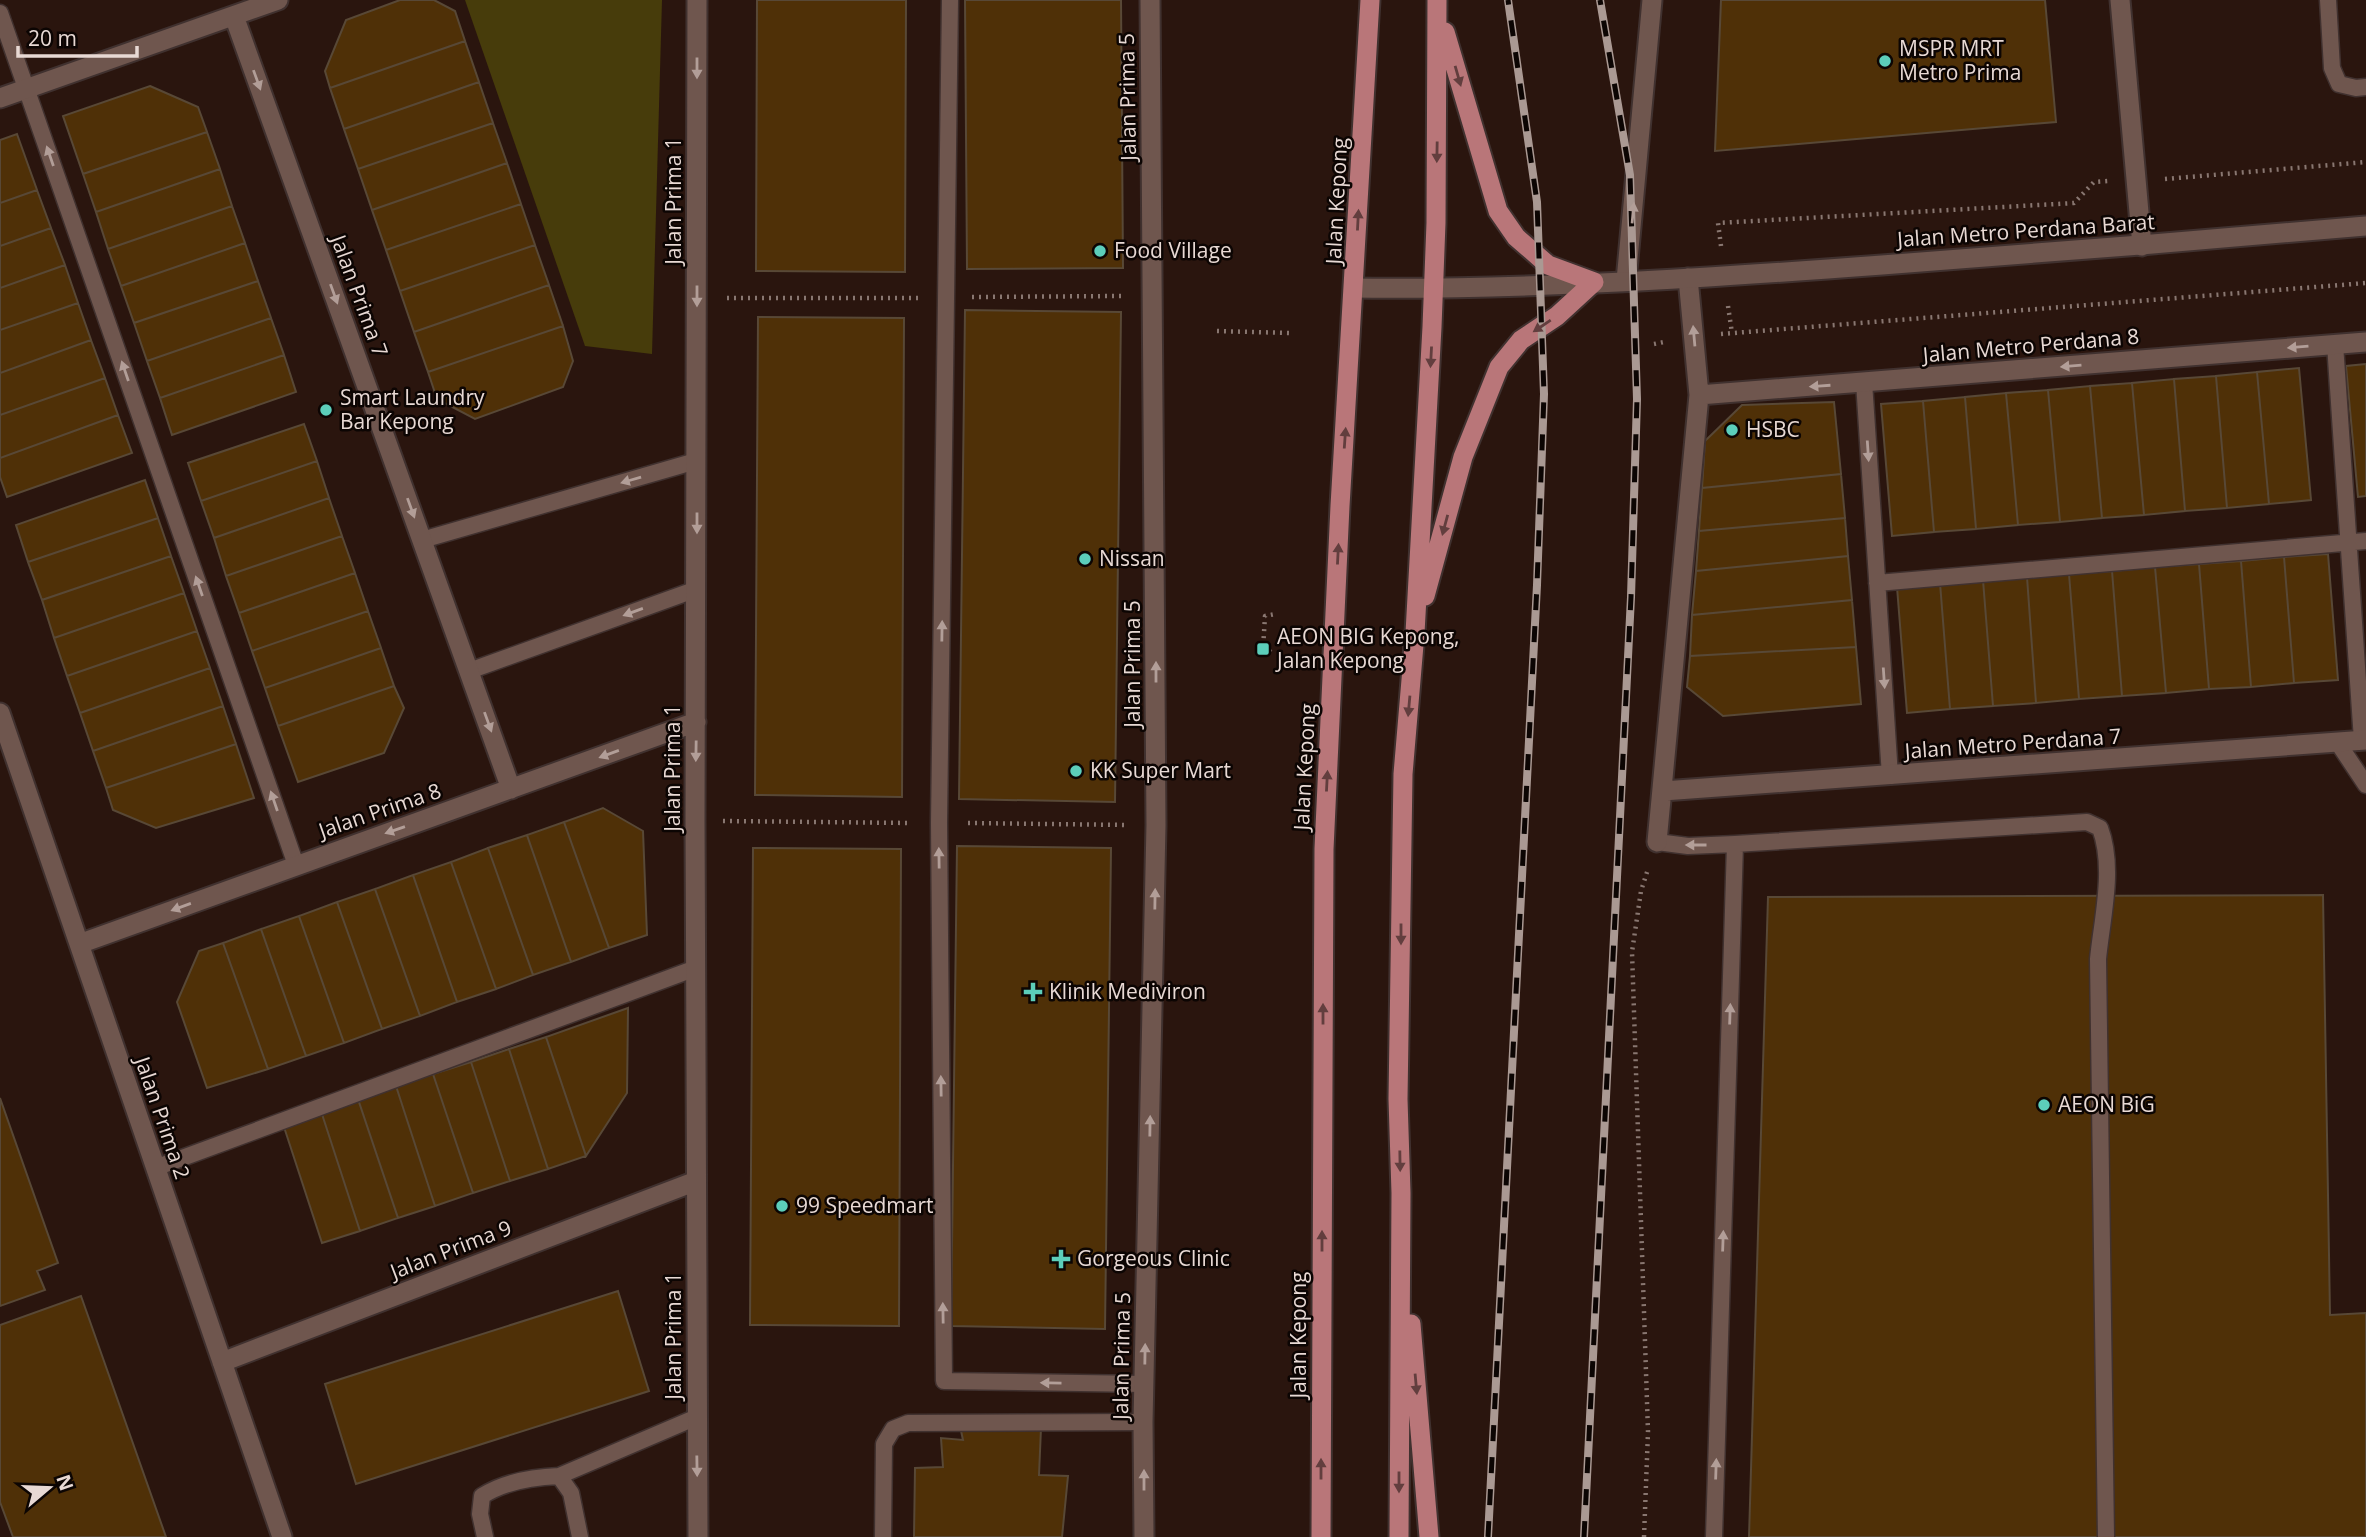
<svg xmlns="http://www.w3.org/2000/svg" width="2366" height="1537" viewBox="0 0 2366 1537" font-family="'Open Sans',sans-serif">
<rect width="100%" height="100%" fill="#2a150e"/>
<!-- green -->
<path fill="#473c0b" d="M465,0H662L652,354L585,346Z"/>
<!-- building -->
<path fill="#4f3007" stroke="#584836" stroke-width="2" d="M400,0H434L455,11L465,41L330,88L325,71L346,20Z
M757,0H906L905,272L756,271Z
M965,0H1121L1123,268L967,269Z
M1721,0H2045L2056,122L1715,151Z
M465,41L479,82L344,129L330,88Z
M479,82L493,123L358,169L344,129Z
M150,86L198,107L207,132L83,174L63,116Z
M493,123L507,163L372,210L358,169Z
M207,132L220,169L96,212L83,174Z
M17,134L37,190L0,203V140Z
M507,163L521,204L386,250L372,210Z
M220,169L232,206L108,249L96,212Z
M37,190L51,228L0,246V203Z
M521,204L535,245L400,291L386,250Z
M232,206L245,243L121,286L108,249Z
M51,228L65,265L0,288V246Z
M245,243L258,281L134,323L121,286Z
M535,245L549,285L414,332L400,291Z
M65,265L78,303L0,330V288Z
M258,281L271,318L147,361L134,323Z
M549,285L563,326L428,372L414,332Z
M78,303L91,340L0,373V330Z
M965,310L1121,312L1115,802L959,799Z
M758,317L904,318L902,797L755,795Z
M271,318L284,355L160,398L147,361Z
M563,326L573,361L563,387L475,419L437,399L428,372Z
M91,340L105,378L0,415V373Z
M284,355L296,392L172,435L160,398Z
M2366,364V496L2358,497L2346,366Z
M2299,368L2311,500L2269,504L2257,372Z
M2257,372L2269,504L2227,508L2216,376Z
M2216,376L2227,508L2185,511L2174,379Z
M105,378L118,415L0,458V415Z
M2174,379L2185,511L2144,515L2132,383Z
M2132,383L2144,515L2102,518L2090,386Z
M2090,386L2102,518L2060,522L2048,390Z
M2048,390L2060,522L2018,525L2006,393Z
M2006,393L2018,525L1976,529L1965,397Z
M1965,397L1976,529L1934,532L1923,401Z
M1923,401L1934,532L1892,536L1881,404Z
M1834,402L1841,474L1702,488L1705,441L1742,405Z
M118,415L132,453L7,497L0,477V458Z
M304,424L317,461L201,501L188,463Z
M317,461L329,498L214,538L201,501Z
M1841,474L1845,518L1699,531L1702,488Z
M145,480L158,518L28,562L16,525Z
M329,498L342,536L226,576L214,538Z
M158,518L171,556L42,600L28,562Z
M1845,518L1848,556L1696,571L1699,531Z
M342,536L355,573L239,613L226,576Z
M2328,554L2338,680L2294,683L2284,557Z
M171,556L184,593L54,638L42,600Z
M1848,556L1852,600L1692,615L1696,571Z
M2284,557L2294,683L2251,687L2241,561Z
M2241,561L2251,687L2209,689L2199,564Z
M2199,564L2209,689L2166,693L2155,567Z
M2155,567L2166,693L2122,696L2112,571Z
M2112,571L2122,696L2079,699L2069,574Z
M355,573L368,611L252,651L239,613Z
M2069,574L2079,699L2036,703L2027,577Z
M2027,577L2036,703L1993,706L1983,580Z
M1983,580L1993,706L1950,709L1940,583Z
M1940,583L1950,709L1907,713L1897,587Z
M184,593L197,631L67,676L54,638Z
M1852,600L1856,647L1690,656L1692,615Z
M368,611L381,648L265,688L252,651Z
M197,631L210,668L80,713L67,676Z
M1856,647L1861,704L1723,716L1687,687L1690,656Z
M381,648L394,686L278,726L265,688Z
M210,668L223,706L93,751L80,713Z
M394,686L404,708L384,753L298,782L278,726Z
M223,706L236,744L106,788L93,751Z
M236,744L254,798L156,828L113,810L106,788Z
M603,808L643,831L647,935L609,948L564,822Z
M564,822L609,948L571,962L527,835Z
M527,835L571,962L533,975L488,848Z
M957,846L1111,848L1105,1329L951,1326Z
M488,848L533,975L496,989L451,862Z
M753,848L901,849L899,1326L750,1325Z
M451,862L496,989L457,1002L413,875Z
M413,875L457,1002L420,1016L375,889Z
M375,889L420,1016L382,1029L337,902Z
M2323,895L2330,1315L2366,1313V1537H1749L1768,897Z
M337,902L382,1029L344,1043L299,916Z
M299,916L344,1043L306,1056L261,929Z
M261,929L306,1056L268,1069L223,943Z
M223,943L268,1069L207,1088L177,1002L199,951Z
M628,1008L627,1093L586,1156L546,1037Z
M546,1037L586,1156L548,1169L509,1049Z
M509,1049L548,1169L510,1181L471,1062Z
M471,1062L510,1181L473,1193L433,1074Z
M433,1074L473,1193L435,1206L396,1086Z
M396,1086L435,1206L398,1218L358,1099Z
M0,1098L58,1263L37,1271L45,1290L0,1306Z
M358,1099L398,1218L360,1231L321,1111Z
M321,1111L360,1231L322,1243L283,1124Z
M618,1291L649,1391L356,1484L325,1384Z
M81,1296L166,1537H13L0,1502V1325Z
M960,1426L1041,1428L1039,1475L1068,1476L1062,1537H914L915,1468L943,1467L941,1438L963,1440Z"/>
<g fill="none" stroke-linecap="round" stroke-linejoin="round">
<!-- service casing -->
<g stroke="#40312f" stroke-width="19">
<path id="service" d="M950,0L939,823L944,1381L1144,1384
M2328,0L2332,68L2339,84L2356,88L2366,87
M0,13L296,865
M2335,344L2362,740
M1864,382L1890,776
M422,540L696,461
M1877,583L2366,541
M469,671L697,589
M2338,743L2366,785
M1657,842L1688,846L1735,844L2087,822L2100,828C2115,868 2102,918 2098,959L2106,1537
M155,1168L696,968
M559,1476L697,1417
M485,1537L480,1514L482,1496C504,1482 533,1477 559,1476L571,1493L580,1537
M883,1537L884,1444L893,1429L908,1423L1143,1422
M1714,1537L1735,844"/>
</g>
<!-- minor casing -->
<g stroke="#40312f" stroke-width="23">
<path id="minor" d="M697,0L695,820L698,1537
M2120,0L2142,246
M234,16L511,789
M0,98L278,0
M1626,281L1652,0
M1699,395L2366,342
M0,713L282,1537
M1663,791L2366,740
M1657,842L1699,395L1688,278
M79,944L696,722
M222,1362L696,1181
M1144,1537L1143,1422L1156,825L1150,0"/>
</g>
<!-- tertiary casing -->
<g stroke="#40312f" stroke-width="23">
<path id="tertiary" d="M1354,288C1530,290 1706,278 1882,265C2043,253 2205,240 2366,226"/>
</g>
<!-- primary casing -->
<g stroke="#40312f" stroke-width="23">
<path id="primary" d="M1425,596L1463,457L1499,367L1521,340L1557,316L1594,282L1548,265L1516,237L1498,211L1445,32
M1411,1324L1429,1537
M1321,1537L1324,849L1340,506L1370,0
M1399,1537L1401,1193L1398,1099L1403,774L1415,633L1432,327L1436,223L1437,0"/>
</g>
<!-- path -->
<path stroke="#897771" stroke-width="4.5" stroke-dasharray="2 5" stroke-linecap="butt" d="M2165,179L2366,162
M1721,246L1718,223L2074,203L2094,182L2108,181
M972,297L1121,296
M727,298H918
M1728,306L1732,333
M1217,331L1289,333
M1721,334L2366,283
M1654,344L1664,342
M1271,649L1267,652L1263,649L1265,616L1275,614
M723,821L910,823
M968,823L1127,825
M1644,1537L1648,1432L1632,952L1641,891L1648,869"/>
<!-- service -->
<use href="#service" stroke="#6f564e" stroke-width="16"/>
<!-- minor -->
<use href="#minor" stroke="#6f564e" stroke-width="19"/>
<!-- tertiary -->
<use href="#tertiary" stroke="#6f564e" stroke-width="19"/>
<!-- primary -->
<use href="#primary" stroke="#b97679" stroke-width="19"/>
<!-- rail casing -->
<g stroke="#aa9993" stroke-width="8">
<path id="rail" d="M1488,1537L1537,585L1544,394L1537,202L1508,0
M1584,1537L1631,597L1637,399L1630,175L1600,0"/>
</g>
<!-- rail -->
<use href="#rail" stroke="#0c0503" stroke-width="5" stroke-dasharray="16" stroke-linecap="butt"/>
</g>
<!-- one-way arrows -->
<defs><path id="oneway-solid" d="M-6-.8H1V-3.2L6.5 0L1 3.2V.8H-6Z" transform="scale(1.75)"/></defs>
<g fill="#b29e98">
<use href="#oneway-solid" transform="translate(697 68) rotate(90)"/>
<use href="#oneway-solid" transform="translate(257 80) rotate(70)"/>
<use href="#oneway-solid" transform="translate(50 156) rotate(-109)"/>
<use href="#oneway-solid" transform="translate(1633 213) rotate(-85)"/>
<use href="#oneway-solid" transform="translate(334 294) rotate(70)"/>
<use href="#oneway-solid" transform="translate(697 296) rotate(90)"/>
<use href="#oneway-solid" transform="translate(1694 336) rotate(-95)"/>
<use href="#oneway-solid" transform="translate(2298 347) rotate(175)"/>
<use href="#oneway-solid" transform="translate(2071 366) rotate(175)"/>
<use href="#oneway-solid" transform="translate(125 371) rotate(-109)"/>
<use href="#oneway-solid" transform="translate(1820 386) rotate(176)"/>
<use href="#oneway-solid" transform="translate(1868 451) rotate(86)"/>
<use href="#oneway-solid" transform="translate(631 480) rotate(164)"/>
<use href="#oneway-solid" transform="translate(411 508) rotate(70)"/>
<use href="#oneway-solid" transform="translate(697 523) rotate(90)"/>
<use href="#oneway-solid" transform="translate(199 586) rotate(-109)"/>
<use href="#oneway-solid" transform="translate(633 612) rotate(160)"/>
<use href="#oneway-solid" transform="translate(942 631) rotate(-89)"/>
<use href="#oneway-solid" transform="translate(1156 672) rotate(-90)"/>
<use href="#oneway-solid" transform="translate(1884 678) rotate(86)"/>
<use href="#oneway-solid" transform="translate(488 722) rotate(70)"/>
<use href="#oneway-solid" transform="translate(696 751) rotate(91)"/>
<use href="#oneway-solid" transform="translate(609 754) rotate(160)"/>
<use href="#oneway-solid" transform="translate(274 801) rotate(-109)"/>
<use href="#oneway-solid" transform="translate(395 830) rotate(161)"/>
<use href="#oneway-solid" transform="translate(1696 845) rotate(180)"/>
<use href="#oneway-solid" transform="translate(939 858) rotate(-91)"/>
<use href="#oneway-solid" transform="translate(1155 899) rotate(-89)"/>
<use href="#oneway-solid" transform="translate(181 907) rotate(160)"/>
<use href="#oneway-solid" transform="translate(1730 1014) rotate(-88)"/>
<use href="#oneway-solid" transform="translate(941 1086) rotate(-91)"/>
<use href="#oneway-solid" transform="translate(1150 1126) rotate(-89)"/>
<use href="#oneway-solid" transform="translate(1723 1241) rotate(-88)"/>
<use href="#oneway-solid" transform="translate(943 1313) rotate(-91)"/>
<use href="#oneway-solid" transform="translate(1145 1354) rotate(-89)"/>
<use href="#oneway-solid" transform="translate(1051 1383) rotate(-179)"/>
<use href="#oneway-solid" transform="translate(697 1466) rotate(89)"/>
<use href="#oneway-solid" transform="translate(1716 1469) rotate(-88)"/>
<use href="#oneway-solid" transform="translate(1144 1480) rotate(-90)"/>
</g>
<g fill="#623e3e">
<use href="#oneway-solid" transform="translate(1458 76) rotate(74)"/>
<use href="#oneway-solid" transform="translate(1437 152) rotate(91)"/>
<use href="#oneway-solid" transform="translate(1358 220) rotate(-87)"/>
<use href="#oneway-solid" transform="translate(1542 326) rotate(146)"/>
<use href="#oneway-solid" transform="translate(1431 357) rotate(93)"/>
<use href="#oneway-solid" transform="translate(1345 438) rotate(-86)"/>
<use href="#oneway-solid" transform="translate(1445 525) rotate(105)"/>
<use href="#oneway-solid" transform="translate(1338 554) rotate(-87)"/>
<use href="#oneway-solid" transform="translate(1409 706) rotate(95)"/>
<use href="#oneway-solid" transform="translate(1327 781) rotate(-87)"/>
<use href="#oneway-solid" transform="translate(1401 934) rotate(90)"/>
<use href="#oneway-solid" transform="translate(1323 1014) rotate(-90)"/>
<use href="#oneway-solid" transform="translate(1400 1161) rotate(89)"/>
<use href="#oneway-solid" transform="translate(1322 1241) rotate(-90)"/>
<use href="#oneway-solid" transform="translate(1416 1384) rotate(85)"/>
<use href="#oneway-solid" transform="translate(1321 1469) rotate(-90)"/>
<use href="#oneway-solid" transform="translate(1399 1482) rotate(90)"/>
</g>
<!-- markers -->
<g fill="#5cceba" stroke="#0c0503" stroke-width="2.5">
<circle cx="1885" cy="61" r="7"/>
<circle cx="1100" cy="251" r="7"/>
<circle cx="326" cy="410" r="7"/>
<circle cx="1732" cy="430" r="7"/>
<circle cx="1085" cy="559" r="7"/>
<rect x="1256" y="642" width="14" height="14" rx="3.5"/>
<circle cx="1076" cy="771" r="7"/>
<path d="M1029.5 981.5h7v7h7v7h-7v7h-7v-7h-7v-7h7z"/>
<circle cx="2044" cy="1105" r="7"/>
<circle cx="782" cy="1206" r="7"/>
<path d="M1057.5 1248.5h7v7h7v7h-7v7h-7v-7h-7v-7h7z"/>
</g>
<g text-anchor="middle" stroke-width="5" stroke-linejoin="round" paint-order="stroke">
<!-- poi labels -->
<g font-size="21" fill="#e8d9d4" stroke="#0c0503" text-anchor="start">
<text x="1899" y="56">MSPR MRT<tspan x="1899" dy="24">Metro Prima</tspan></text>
<text x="1114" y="258">Food Village</text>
<text x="340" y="405">Smart Laundry<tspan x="340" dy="24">Bar Kepong</tspan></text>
<text x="1746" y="437">HSBC</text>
<text x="1099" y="566">Nissan</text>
<text x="1277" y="644">AEON BIG Kepong,<tspan x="1277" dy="24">Jalan Kepong</tspan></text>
<text x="1090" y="778">KK Super Mart</text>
<text x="1049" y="999">Klinik Mediviron</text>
<text x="2058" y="1112">AEON BiG</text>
<text x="796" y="1213">99 Speedmart</text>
<text x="1077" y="1266">Gorgeous Clinic</text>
</g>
<!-- street labels -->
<g font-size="21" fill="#e8d9d4" stroke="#0c0503">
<text transform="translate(1128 97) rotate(-91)" y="7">Jalan Prima 5</text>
<text transform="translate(674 201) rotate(-90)" y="7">Jalan Prima 1</text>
<text transform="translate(1337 201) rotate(-87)" y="7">Jalan Kepong</text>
<text transform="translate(2026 231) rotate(-4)" y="7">Jalan Metro Perdana Barat</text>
<text transform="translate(359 296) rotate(70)" y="7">Jalan Prima 7</text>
<text transform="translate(2031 346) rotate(-5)" y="7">Jalan Metro Perdana 8</text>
<text transform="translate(1133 664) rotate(-90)" y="7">Jalan Prima 5</text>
<text transform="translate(2013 744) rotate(-4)" y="7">Jalan Metro Perdana 7</text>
<text transform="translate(1305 767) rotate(-87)" y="7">Jalan Kepong</text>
<text transform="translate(673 768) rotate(-90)" y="7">Jalan Prima 1</text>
<text transform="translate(380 811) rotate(-19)" y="7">Jalan Prima 8</text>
<text transform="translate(162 1118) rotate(71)" y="7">Jalan Prima 2</text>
<text transform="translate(451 1250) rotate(-21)" y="7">Jalan Prima 9</text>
<text transform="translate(1299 1335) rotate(-90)" y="7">Jalan Kepong</text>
<text transform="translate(674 1336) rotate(-90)" y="7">Jalan Prima 1</text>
<text transform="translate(1122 1356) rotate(-89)" y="7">Jalan Prima 5</text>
</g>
</g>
<!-- north arrow -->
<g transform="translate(49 1488) rotate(71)" stroke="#0c0503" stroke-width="5" paint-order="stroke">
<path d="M0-5L12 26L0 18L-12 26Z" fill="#e8d9d4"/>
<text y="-10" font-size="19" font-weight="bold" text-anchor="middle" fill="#e8d9d4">N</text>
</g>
<!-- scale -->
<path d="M18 46v10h119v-10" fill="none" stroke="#e8d9d4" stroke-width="3.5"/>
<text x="28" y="46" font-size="21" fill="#e8d9d4" stroke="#0c0503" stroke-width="5" paint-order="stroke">20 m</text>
</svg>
